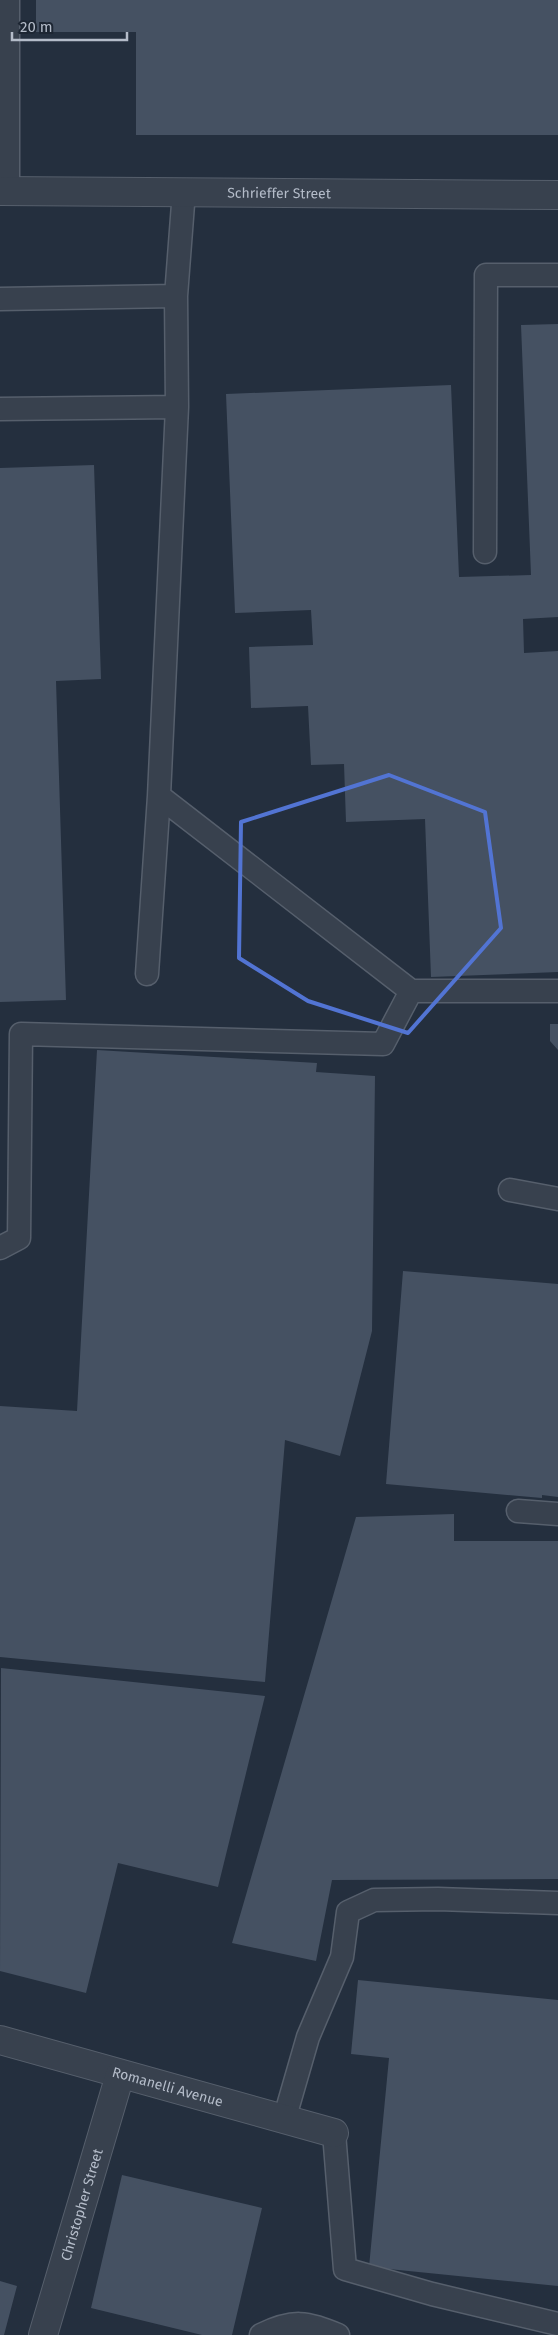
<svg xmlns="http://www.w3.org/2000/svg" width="558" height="2335" viewBox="0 0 558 2335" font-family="'Fira Sans',sans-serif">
<rect width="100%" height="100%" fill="#242f3e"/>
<!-- building -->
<path fill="#455162" d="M36,0H558V135H136V32H36Z
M558,324V617L523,619L524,653L558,651V972L431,977L425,819L346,822L344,764L311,765L308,706L251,708L249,647L313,645L311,610L235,613L226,394L451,385L459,577L531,575L521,325Z
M94,465L101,679L56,681L66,1000L0,1002V468Z
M550,1024H558V1050L550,1041Z
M97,1050L317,1063L316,1072L375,1076L372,1331L340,1456L285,1440L265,1682L0,1657V1406L77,1411Z
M403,1271L558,1284V1497L542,1495V1498L386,1484Z
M454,1514V1541H558V1879L332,1880L316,1961L232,1943L356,1517Z
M1,1668L265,1696L218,1887L118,1863L86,1993L0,1971Z
M358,1980L558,2000V2286L369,2267L389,2058L351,2054Z
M122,2175L262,2208L232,2335H202L91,2308Z
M0,2281L17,2286L4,2335H0Z"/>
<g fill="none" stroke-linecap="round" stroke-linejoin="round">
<!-- service casing -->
<g stroke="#565f6c" stroke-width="25">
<path id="service" d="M8,191V0
M0,299L176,296
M0,409L177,407
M485,552L486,275H558
M159,796L411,991H558
M147,974L159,796L177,407L176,296L184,191
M510,1190L558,1199
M0,1248L19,1238L21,1034L383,1044L411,991
M518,1511L558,1514
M284,2120L308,2037L342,1957L348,1912L374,1900L438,1899L558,1903
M334,2133L345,2269L432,2294L558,2324
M261,2335C294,2319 306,2322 338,2335"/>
</g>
<!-- minor casing -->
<g stroke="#565f6c" stroke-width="30">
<g id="minor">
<path id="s1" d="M0,191L558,195"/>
<path id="s2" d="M0,2040L334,2133"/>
<path id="s3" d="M43,2335L120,2075"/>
</g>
</g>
<!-- service -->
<use href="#service" stroke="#38414e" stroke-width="22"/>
<!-- minor -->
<use href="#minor" stroke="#38414e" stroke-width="28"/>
</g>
<!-- marked area -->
<path fill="none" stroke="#5274d3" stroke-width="4" stroke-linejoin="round" d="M389,775L485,812L501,928L408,1033L308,1001L239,958L241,822Z"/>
<g text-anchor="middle" stroke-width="5" stroke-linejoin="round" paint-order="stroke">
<!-- street labels -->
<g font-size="14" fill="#b4bcc9" stroke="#1d2633">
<text dy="5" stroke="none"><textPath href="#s1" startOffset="279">Schrieffer Street</textPath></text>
<text dy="5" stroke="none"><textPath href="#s2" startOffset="174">Romanelli Avenue</textPath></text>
<text dy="5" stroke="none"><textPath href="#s3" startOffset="136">Christopher Street</textPath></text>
</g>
</g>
<!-- scale -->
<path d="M12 32v8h115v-8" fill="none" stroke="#b4bcc9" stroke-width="2.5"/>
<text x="20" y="32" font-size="15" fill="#b4bcc9" stroke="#1d2633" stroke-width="4" paint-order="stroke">20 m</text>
</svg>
